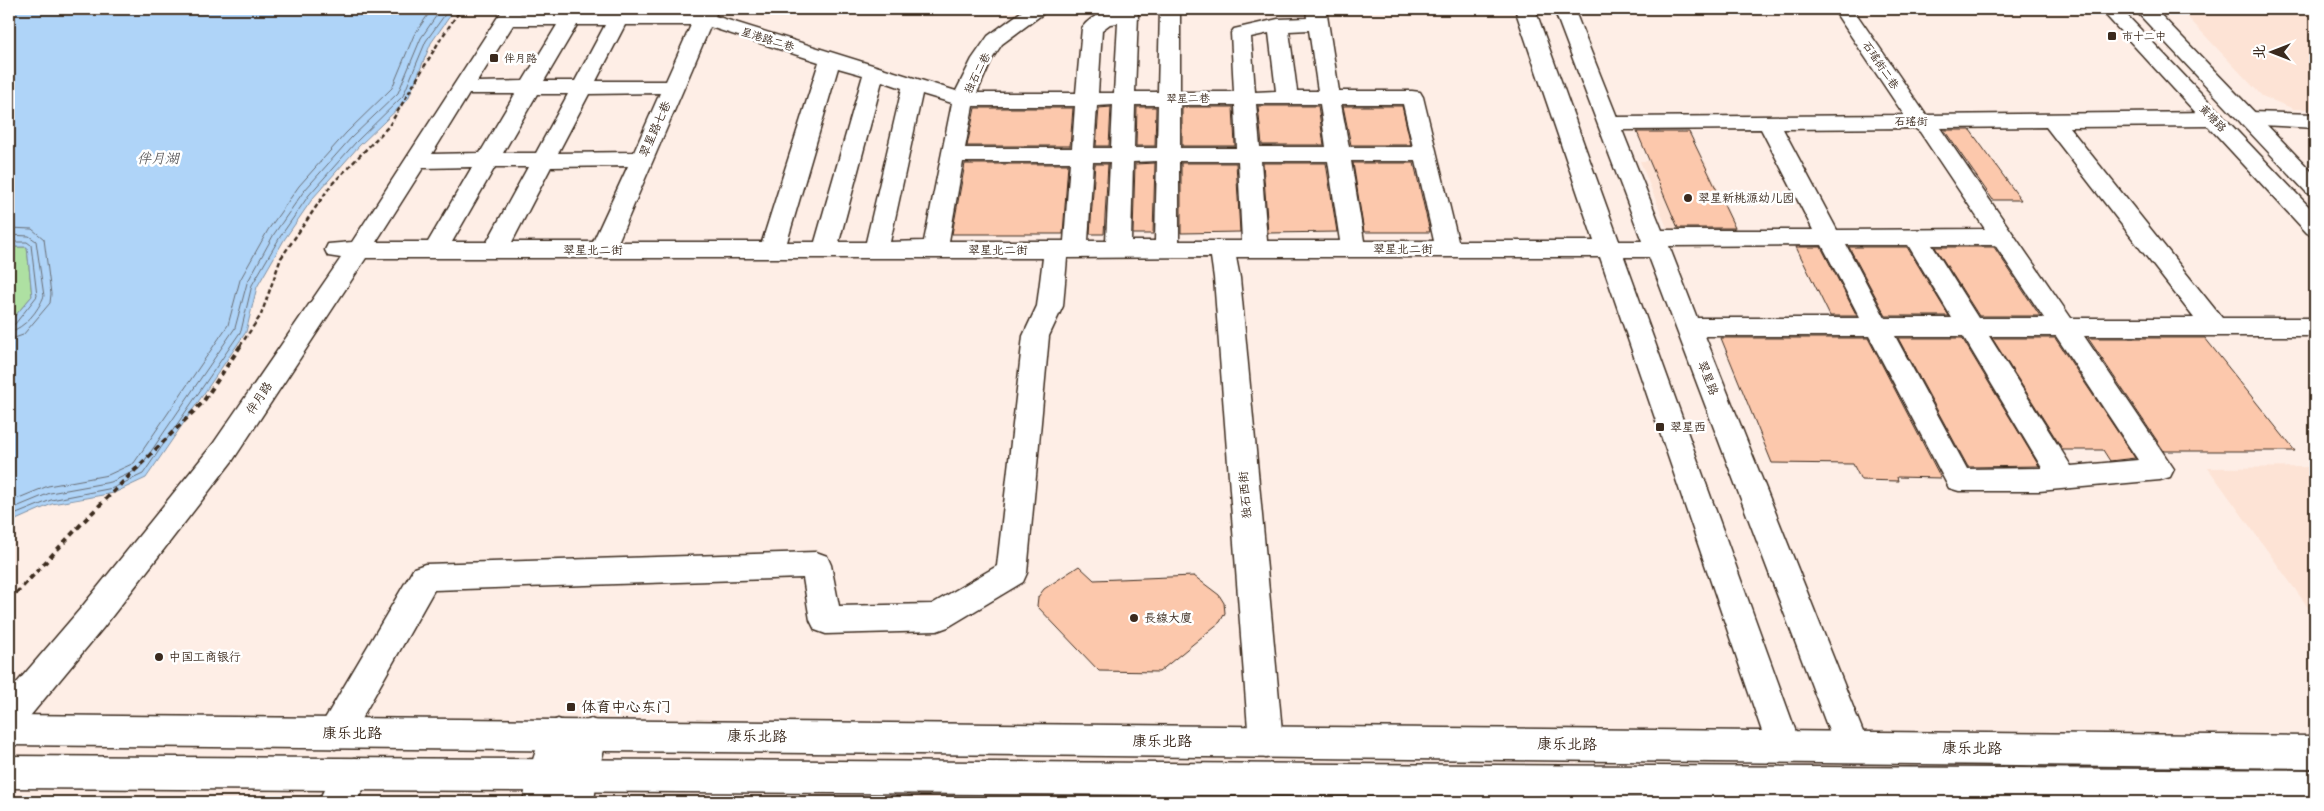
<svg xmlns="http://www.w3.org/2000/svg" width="2324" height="811" viewBox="0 0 2324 811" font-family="'Playpen Sans','LXGW WenKai TC',sans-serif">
<rect width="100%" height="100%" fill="#feeee6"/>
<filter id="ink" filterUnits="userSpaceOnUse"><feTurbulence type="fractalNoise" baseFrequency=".02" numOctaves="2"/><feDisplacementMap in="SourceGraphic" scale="10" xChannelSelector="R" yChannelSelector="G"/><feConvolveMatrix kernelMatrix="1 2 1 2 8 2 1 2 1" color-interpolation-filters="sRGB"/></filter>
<g filter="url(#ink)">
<!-- built -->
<path fill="#fde3d5" d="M2180,9H2315V109H2294L2262,96Z
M1640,161H1705L1739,235H1670Z
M2315,467V617L2208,468Z"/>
<!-- green -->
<path fill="#aee0a2" stroke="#748560" d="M9,247H27L32,296L9,323Z"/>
<!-- water -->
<path fill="#afd4f8" stroke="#8190a1" d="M9,9H455L431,43L408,99L359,146L313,198L284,240L257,287L246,332L146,478L114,493L52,504L9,523V323L32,296L27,247H9Z"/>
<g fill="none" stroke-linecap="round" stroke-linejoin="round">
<!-- shore -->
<path stroke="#696e75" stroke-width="1" d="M9,228L32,229L44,239L51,294L50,303L23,335L9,340
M9,235L29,236L36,241L44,296C38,311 25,328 9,332
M9,242H27L31,245L37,296L15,324L9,326
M9,502L48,486L108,475L134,463L228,325L240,280L268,230L299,186L346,133L392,88L414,35L432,9
M9,510L50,493L111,482L139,469L235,328L247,283L274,234L304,191L351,138L398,93L421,38L441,9
M9,517L51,500L113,488L143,474L241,331L252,285L280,237L309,195L356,142L403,96L426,41L449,9"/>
</g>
<!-- building -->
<path fill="#fcc8ac" stroke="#3b2a1e" d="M1258,106H1318L1324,145H1262Z
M1343,106H1402L1411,145H1351Z
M1111,107L1109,146H1096L1099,108Z
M1137,107H1156L1155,146H1136Z
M1182,107H1233L1235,146H1182Z
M975,108H1073L1070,146H967Z
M1944,130H1970L2021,200H1993Z
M1637,132H1689L1735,228H1678Z
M1155,163L1153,234H1133L1135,164Z
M1181,163H1236L1240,232L1181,233Z
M1263,163H1326L1337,232L1268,233Z
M1353,163H1414L1430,232H1364Z
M965,164H1068L1063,234H952Z
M1095,164H1108L1104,234H1090Z
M1796,247H1821L1857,316H1830Z
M1849,247H1907L1949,316H1886Z
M1935,247H1994L2040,316H1979Z
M1721,338H1868L1941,478L1897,477L1898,481L1861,480L1853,464L1772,463Z
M1898,338H1962L2039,466L1968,467Z
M1992,338H2055L2135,458L2110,461L2103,450H2063Z
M2088,338H2205L2295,451H2164Z
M1079,566L1094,580L1194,576L1219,595L1224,603L1225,613L1220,622L1159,672L1099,671L1037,606L1038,597L1044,589Z"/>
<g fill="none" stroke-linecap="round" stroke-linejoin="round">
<!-- minor casing -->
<g stroke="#3b2a1e" stroke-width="3">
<path id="minor" d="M503,9H523L520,13H564L566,9H586L584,13H612L614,9H634L632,13H696L698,9H718L715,16L956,91L972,59L988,36L1025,9H1047L1044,13L1002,44L992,59L977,93H1076L1082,28C1092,13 1118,6 1135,11L1138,15L1135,92H1158L1160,9H1180V92H1234L1231,33L1234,29L1278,19L1307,18L1306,9H1326L1339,91H1412L1420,92L1423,97L1458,241H1594L1515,9H1535L1619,241H1642L1554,9H1574L1617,117L1904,115L1833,9H1853L1926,115L2214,112L2222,114L2225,119L2222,124L2214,126L2069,127L2222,318H2315V336H2084L2174,469L2170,477L2160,480L2039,491H1959L1949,488L1869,336H1705L1869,747L1864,758L1852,763L1840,758L1835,747L1649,257H1624L1801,746L1796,757L1784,762L1772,757L1767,746L1600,257H1236L1240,278L1283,742L1278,753L1266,758L1254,753L1249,742L1214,278L1211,257L1067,258L1063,306L1049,336L1027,573L1023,582L948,627L937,631L826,634L815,630L810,620L803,578L434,590L347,744L335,749L323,744L318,733L323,722L414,568L425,564L816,552L827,556L831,565L839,606L932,604L997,566L1023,336L1037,306L1043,258H366L233,460L103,628L21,727L9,731V692L81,608L213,444L341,258L328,256L325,250L328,244L352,242ZM1118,23L1114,93H1098L1102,30L1110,24ZM513,25H557L523,81L477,82ZM577,25H605L575,81H544ZM625,25H691L666,81H596ZM710,27L819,62L762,242H618ZM1309,30L1318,91H1297L1289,31ZM1269,33L1276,91L1255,92L1251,37ZM838,68L863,75L815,242H787ZM882,81L902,88L866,242H839ZM660,93L634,152L558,153L589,94ZM469,94H515L480,153L432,154ZM537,94H568L536,153H503ZM922,94L952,103L924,241L890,242ZM1256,104H1320L1326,147H1260ZM1341,104H1403L1413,147H1349ZM1113,105L1111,148H1094L1097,106ZM1135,105H1158L1157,148H1134ZM1180,105H1235L1237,148H1180ZM973,106H1075L1072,148H965ZM2046,127L2194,318H2071L1940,128ZM1915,128L1920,132L1985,229L1837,230L1783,129ZM1761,129L1813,230H1662L1622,130ZM1157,161L1155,241H1131L1133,162ZM1179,161H1238L1242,241H1179ZM1261,161H1328L1340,241H1267ZM1351,161H1416L1434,241H1364ZM963,162H1070L1064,241H949ZM1093,162H1110L1106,241H1088ZM628,166L593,242H512L551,167ZM472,167L428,242H376L423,168ZM495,167H528L487,242H452ZM1822,245L1860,318H1697L1669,246ZM1846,245H1908L1952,318H1885ZM1932,245H1995L2044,318H1978ZM1895,336H1963L2042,468L1967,469ZM1989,336H2056L2138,460L2071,466Z
M2250,112L2315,114V128L2242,124L2239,119L2242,114Z
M558,719L570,724L574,734L579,724L591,719L603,724L608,735L597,776L594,802H523C528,775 535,749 546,724Z
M355,758L367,762L372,774L356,802H318L324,790L343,762Z"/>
</g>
<!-- major casing -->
<g stroke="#3b2a1e" stroke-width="3">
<path id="major" d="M2100,9H2121L2315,213V235L2307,233Z
M2134,9H2155L2315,175V195L2307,193Z
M9,715L2315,736V768L9,745Z
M9,756L2315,770V802L9,788Z"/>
</g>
<!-- path-far1 -->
<path stroke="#3b2a1e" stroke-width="2.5" stroke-dasharray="4.5 3" stroke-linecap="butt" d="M240,346L261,315L281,258L331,185L389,126L440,40L461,9"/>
<!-- path -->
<path stroke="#3b2a1e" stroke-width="4" stroke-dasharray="5.5 4.5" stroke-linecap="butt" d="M9,601L85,520L203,402L241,345"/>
<!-- minor -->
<use href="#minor" fill="#fff" fill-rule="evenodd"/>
<!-- major -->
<use href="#major" fill="#fff" fill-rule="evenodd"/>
</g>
</g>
<!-- markers -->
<g fill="#3b2a1e" stroke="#fff" stroke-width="2">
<rect x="2107" y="31" width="10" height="10" rx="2.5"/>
<rect x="489" y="53" width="10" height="10" rx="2.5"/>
<circle cx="1688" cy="198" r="5"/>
<rect x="1655" y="422" width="10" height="10" rx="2.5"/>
<circle cx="1134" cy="618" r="5"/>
<circle cx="159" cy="657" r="5"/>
<rect x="566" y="702" width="10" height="10" rx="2.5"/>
</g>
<g text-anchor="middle" stroke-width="5" stroke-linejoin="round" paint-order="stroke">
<!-- far-poi labels -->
<g font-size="11" fill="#3b2a1e" stroke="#fff" text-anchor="start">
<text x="2122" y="40">市十二中</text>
<text x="504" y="62">伴月路</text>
</g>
<!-- far-street labels -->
<g font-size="11" fill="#3b2a1e" stroke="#fff">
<text transform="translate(768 39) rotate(17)" y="4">星港路二巷</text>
<text transform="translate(1881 65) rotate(56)" y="4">石瑶街二巷</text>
<text transform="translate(977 73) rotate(-63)" y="4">独石二巷</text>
<text x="1188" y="102">翠星二巷</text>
<text transform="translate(2213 118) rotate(46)" y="4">黄塘路</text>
<text x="1911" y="125">石瑶街</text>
</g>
<!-- street labels -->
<g font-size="12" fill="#3b2a1e" stroke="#fff">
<text transform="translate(655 129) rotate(-66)" y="4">翠星路七巷</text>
<text x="1403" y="253">翠星北二街</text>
<text x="593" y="254">翠星北二街</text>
<text x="998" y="254">翠星北二街</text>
<text transform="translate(1708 378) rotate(69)" y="4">翠星路</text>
<text transform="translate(259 398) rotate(-56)" y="4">伴月路</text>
<text transform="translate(1245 495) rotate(-95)" y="4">独石西街</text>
</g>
<!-- poi labels -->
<g font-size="12" fill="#3b2a1e" stroke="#fff" text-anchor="start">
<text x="1698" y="202">翠星新桃源幼儿园</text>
<text x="1670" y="431">翠星西</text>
<text x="1144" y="622">長線大廈</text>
<text x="169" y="661">中国工商银行</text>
</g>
<!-- water labels -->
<g font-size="14" font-style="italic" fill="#5e5d5f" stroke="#fff">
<text x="158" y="163">伴月湖</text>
</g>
<!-- near-poi labels -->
<g font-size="15" fill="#3b2a1e" stroke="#fff" text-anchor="start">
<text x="581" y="712">体育中心东门</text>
</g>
<!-- near-street labels -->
<g font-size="15" fill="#3b2a1e" stroke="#fff">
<text x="352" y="738">康乐北路</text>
<text transform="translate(757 736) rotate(1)" y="5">康乐北路</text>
<text x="1162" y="746">康乐北路</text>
<text transform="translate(1567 744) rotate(1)" y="5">康乐北路</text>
<text transform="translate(1972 748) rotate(1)" y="5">康乐北路</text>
</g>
</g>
<!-- margin -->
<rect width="2324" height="811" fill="none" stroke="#fff" stroke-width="30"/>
<rect x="15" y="15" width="2294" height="781" fill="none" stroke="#3b2a1e" stroke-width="2" filter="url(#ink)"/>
<!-- north arrow -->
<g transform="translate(2272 52) rotate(270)" stroke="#ffffff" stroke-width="4" paint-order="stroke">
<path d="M0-4L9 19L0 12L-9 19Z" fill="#3b2a1e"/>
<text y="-8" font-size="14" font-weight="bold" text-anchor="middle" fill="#3b2a1e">北</text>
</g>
</svg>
